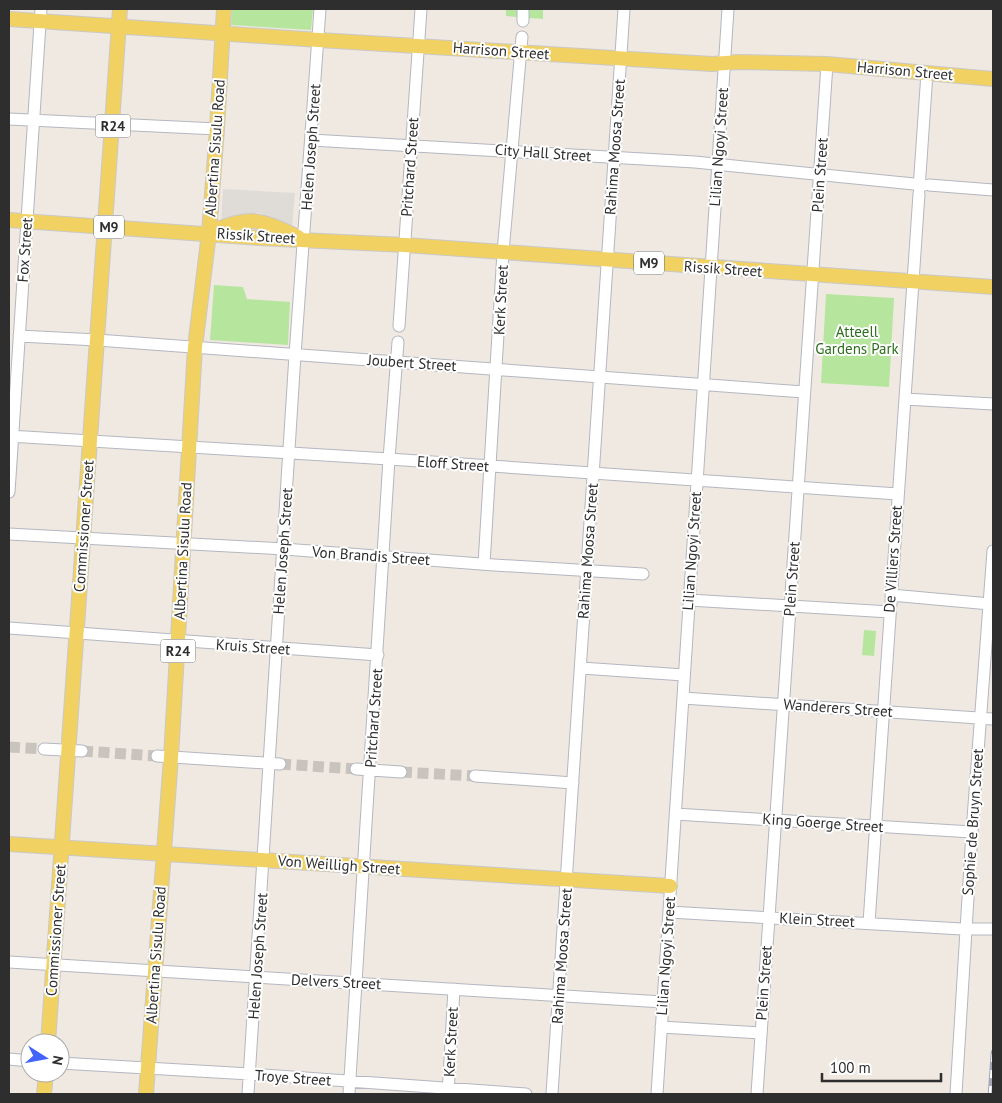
<svg xmlns="http://www.w3.org/2000/svg" width="1002" height="1103" viewBox="0 0 1002 1103" font-family="'PT Sans',sans-serif">
<rect width="100%" height="100%" fill="#efe9e1"/>
<!-- green -->
<path fill="#b6e59e" d="M232,9H313L311,30L231,25Z
M506,9H543V19L506,16Z
M214,285L243,287L247,299L290,302L288,345L210,340Z
M826,294L894,298L889,387L821,383Z
M864,630L876,631L874,656L862,655Z"/>
<!-- plaza -->
<path fill="#dfdcd8" d="M223,189L295,193L292,228L283,226L272,218L259,213L242,215L221,223Z"/>
<g fill="none" stroke-linecap="round" stroke-linejoin="round">
<!-- minor-tunnel -->
<path stroke="#c8c4bd" stroke-width="11" stroke-dasharray="11 5.5" stroke-linecap="butt" d="M9,747L44,749
M82,751L157,756
M280,764L356,769
M401,772L475,776"/>
<!-- minor casing -->
<g stroke="#b4b7c1" stroke-width="13">
<path id="minor" d="M523,21V9
M9,119L217,129
M311,140L695,162L924,185
M929,185L993,190
M919,189L927,73
M399,326L421,9
M19,336L97,340L804,392
M905,399L993,404
M9,436L389,459L898,494
M9,492L41,9
M9,534L284,549L494,565L643,574
M484,564L503,252L522,37
M891,595L990,604
M689,600L890,612
M9,628L378,655
M581,668L684,675
M683,698L993,719
M44,749L82,751
M157,756L280,764
M356,769L401,772
M475,776L573,783
M675,814L972,832
M669,912L962,929H993
M869,923L919,194
M9,962L663,1002
M661,1027L761,1033
M9,1059L30,1061
M60,1063L250,1074L526,1094
M248,1094L295,355L320,9
M349,1094L389,459L398,342
M448,1094L454,989
M552,1094L624,9
M657,1094L728,9
M757,1094L827,64
M956,1094L972,832L993,551"/>
</g>
<!-- major casing -->
<g stroke="#c9c9c9" stroke-width="16">
<path id="major" d="M9,19L319,40L712,64L739,62L827,64L993,79
M9,220L259,238L405,245L993,287
M212,232C250,214 262,220 298,237
M9,844L670,886
M48,1043L120,9
M44,1094L46,1073
M146,1094L171,757L195,347L209,233L217,129L224,9"/>
</g>
<!-- minor -->
<use href="#minor" stroke="#fff" stroke-width="11"/>
<!-- major -->
<use href="#major" stroke="#f2d163" stroke-width="14"/>
<!-- rail casing -->
<g stroke="#a3a6b8" stroke-width="4.5">
<path id="rail" d="M990,1094L993,1052"/>
</g>
<!-- rail -->
<use href="#rail" stroke="#fff" stroke-width="2.5" stroke-dasharray="8" stroke-linecap="butt"/>
</g>
<g text-anchor="middle" stroke-width="4" stroke-linejoin="round" paint-order="stroke">
<!-- shield labels -->
<g fill="#fff" stroke="#6d6d6d" stroke-width="1">
<rect x="95.5" y="114.5" width="35" height="23" rx="4"/>
<rect x="94" y="215.5" width="30" height="23" rx="4"/>
<rect x="634" y="251.5" width="30" height="23" rx="4"/>
<rect x="160.5" y="639.5" width="35" height="23" rx="4"/>
</g>
<g font-size="14" font-weight="bold" fill="#2e2e2e">
<text x="113" y="131">R24</text>
<text x="109" y="232">M9</text>
<text x="649" y="268">M9</text>
<text x="178" y="656">R24</text>
</g>
<!-- street labels -->
<g font-size="15" fill="#2e2e2e" stroke="#fff">
<text transform="translate(501 51) rotate(4)" y="5">Harrison Street</text>
<text transform="translate(905 71) rotate(5)" y="5">Harrison Street</text>
<text transform="translate(311 147) rotate(-86)" y="5">Helen Joseph Street</text>
<text transform="translate(615 147) rotate(-86)" y="5">Rahima Moosa Street</text>
<text transform="translate(719 147) rotate(-86)" y="5">Lilian Ngoyi Street</text>
<text transform="translate(215 148) rotate(-86)" y="5">Albertina Sisulu Road</text>
<text transform="translate(543 153) rotate(4)" y="5">City Hall Street</text>
<text transform="translate(410 167) rotate(-86)" y="5">Pritchard Street</text>
<text transform="translate(820 175) rotate(-86)" y="5">Plein Street</text>
<text transform="translate(256 236) rotate(4)" y="5">Rissik Street</text>
<text transform="translate(25 250) rotate(-86)" y="5">Fox Street</text>
<text transform="translate(723 269) rotate(4)" y="5">Rissik Street</text>
<text transform="translate(501 300) rotate(-87)" y="5">Kerk Street</text>
<text transform="translate(412 363) rotate(4)" y="5">Joubert Street</text>
<text transform="translate(453 464) rotate(4)" y="5">Eloff Street</text>
<text transform="translate(84 526) rotate(-86)" y="5">Commissioner Street</text>
<text transform="translate(183 551) rotate(-87)" y="5">Albertina Sisulu Road</text>
<text transform="translate(283 551) rotate(-86)" y="5">Helen Joseph Street</text>
<text transform="translate(588 551) rotate(-86)" y="5">Rahima Moosa Street</text>
<text transform="translate(692 551) rotate(-86)" y="5">Lilian Ngoyi Street</text>
<text transform="translate(371 556) rotate(4)" y="5">Von Brandis Street</text>
<text transform="translate(893 559) rotate(-86)" y="5">De Villiers Street</text>
<text transform="translate(792 579) rotate(-86)" y="5">Plein Street</text>
<text transform="translate(253 647) rotate(4)" y="5">Kruis Street</text>
<text transform="translate(838 708) rotate(4)" y="5">Wanderers Street</text>
<text transform="translate(374 718) rotate(-86)" y="5">Pritchard Street</text>
<text transform="translate(973 822) rotate(-86)" y="5">Sophie de Bruyn Street</text>
<text transform="translate(823 823) rotate(4)" y="5">King Goerge Street</text>
<text transform="translate(339 865) rotate(4)" y="5">Von Weilligh Street</text>
<text transform="translate(817 920) rotate(3)" y="5">Klein Street</text>
<text transform="translate(56 930) rotate(-86)" y="5">Commissioner Street</text>
<text transform="translate(156 955) rotate(-86)" y="5">Albertina Sisulu Road</text>
<text transform="translate(258 956) rotate(-86)" y="5">Helen Joseph Street</text>
<text transform="translate(562 956) rotate(-86)" y="5">Rahima Moosa Street</text>
<text transform="translate(666 956) rotate(-86)" y="5">Lilian Ngoyi Street</text>
<text transform="translate(336 982) rotate(3)" y="5">Delvers Street</text>
<text transform="translate(764 983) rotate(-86)" y="5">Plein Street</text>
<text transform="translate(451 1042) rotate(-87)" y="5">Kerk Street</text>
<text transform="translate(293 1078) rotate(4)" y="5">Troye Street</text>
</g>
<!-- park labels -->
<g font-size="15" fill="#2c6e1b" stroke="#fff">
<text x="857" y="337">Atteell<tspan x="857" dy="17">Gardens Park</tspan></text>
</g>
</g>
<!-- border -->
<rect width="1002" height="1103" fill="none" stroke="#2e2e2e" stroke-width="20"/>
<!-- north arrow -->
<g transform="translate(45 1058) rotate(101)"><circle r="24" fill="#ffffff" stroke="#ababab"/>
<path d="M0-4L9 19L0 12L-9 19Z" fill="#4264fb"/>
<text y="-8" font-size="14" font-weight="bold" text-anchor="middle" fill="#2e2e2e">N</text>
</g>
<!-- scale -->
<path d="M822 1073v8h119v-8" fill="none" stroke="#2e2e2e" stroke-width="2.5"/>
<text x="830" y="1073" font-size="15" fill="#2e2e2e" stroke="#ffffff" stroke-width="4" paint-order="stroke">100 m</text>
</svg>
